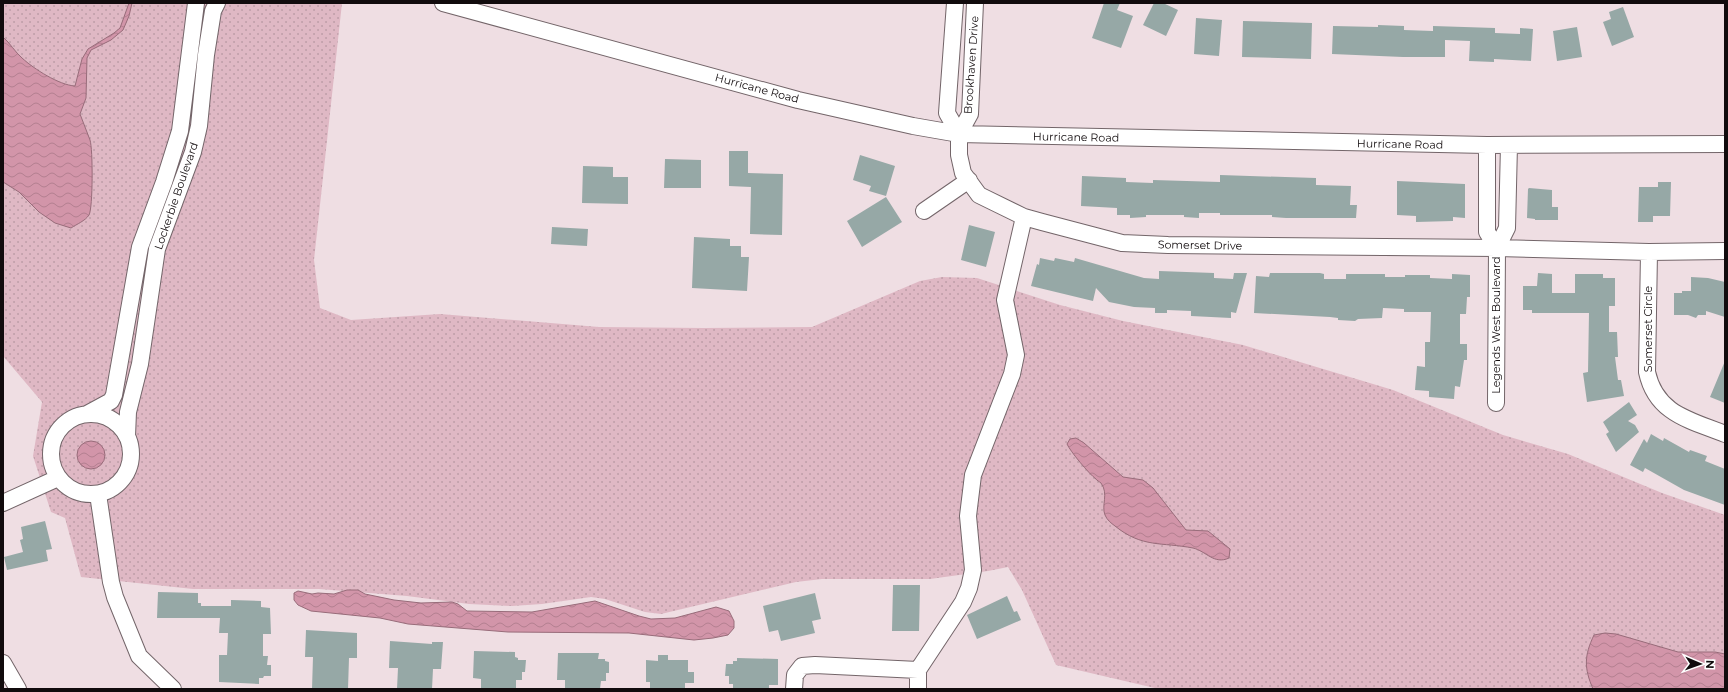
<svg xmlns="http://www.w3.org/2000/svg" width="1728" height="692" viewBox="0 0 1728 692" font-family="Montserrat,sans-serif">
<defs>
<pattern id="grass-dots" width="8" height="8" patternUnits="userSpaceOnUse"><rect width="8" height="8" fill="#dfb8c4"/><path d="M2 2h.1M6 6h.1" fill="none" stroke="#be9da7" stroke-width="1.8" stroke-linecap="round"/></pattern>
<pattern id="water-waves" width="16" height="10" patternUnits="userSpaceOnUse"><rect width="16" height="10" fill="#d295a9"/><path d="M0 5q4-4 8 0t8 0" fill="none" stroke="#b37f90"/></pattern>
</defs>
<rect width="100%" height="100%" fill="#efdee3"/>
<!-- grass -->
<path fill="url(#grass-dots)" d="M3,3H342L314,260L320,308L351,320L440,314L599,327L704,328L812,327L920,281L942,277L977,278L1060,305L1123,321L1243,345L1393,390L1503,435L1568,454L1662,493L1725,515V689H1159L1056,665L1022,590L1008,567L988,571L930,579H822L796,582L661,614L645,612L605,599L591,597L542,604L512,606L469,604L407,596L319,589H193L81,577L65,518L51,512L33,456L42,402L3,356Z"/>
<!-- water -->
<path fill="url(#water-waves)" stroke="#986c7a" d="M129,3H132L129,16L123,30L111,40L91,50L87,58L86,98L80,114C83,123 87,131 90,140C93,149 93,208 89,215C85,221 77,224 71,228L55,223L39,212L19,192L3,182V37C10,43 15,52 22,58C34,69 59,85 75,86L82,59L88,49L114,33L120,28Z
M1076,438L1084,443L1123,477L1143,480L1153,488L1186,530L1208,531L1230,549L1229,558C1214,565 1206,551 1193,548C1162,542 1142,548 1115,526C1111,523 1107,520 1105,515C1101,505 1109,494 1101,483C1100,482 1096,480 1096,479C1089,474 1070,451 1067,444L1070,439Z
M77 455a14 14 0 1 1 28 0a14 14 0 1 1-28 0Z
M347,590H358L365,594L394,600L421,603L452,602L458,604L467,611L532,612L595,601L639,616L651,619L675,618L716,607L729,611L734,621V628L728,635L713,638L694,640L629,633L508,632L408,624L380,618L311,611L298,605L294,600V593L298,591L312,594L318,593L334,594Z
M1605,633L1616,634L1678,652H1715L1725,654V689H1593C1584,668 1584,656 1594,635Z"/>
<!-- building -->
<path fill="#96a8a6" d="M1104,3H1120L1117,10L1133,16L1121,48L1092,38Z
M1154,3H1163L1178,10L1166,36L1143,25Z
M1623,7L1634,37L1612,46L1603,22L1611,19L1609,12Z
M1196,18L1222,20L1219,56L1194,54Z
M1243,21L1312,23L1311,59L1242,57Z
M1378,25L1404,26V30L1433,31V26L1495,28V33L1520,34V28L1533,29L1531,61L1494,59V62L1469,61L1470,41L1445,40V57H1403L1332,54L1333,26L1378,27Z
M1577,27L1582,57L1557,61L1553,31Z
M729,151H748V173L783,174L782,235L750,234L751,187L729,186Z
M860,155L895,166L886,196L869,191L871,186L853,180Z
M665,159L701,160V188H664Z
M583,166L613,167V177H628V204L582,203Z
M1220,175L1316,178V185L1351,186L1350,205H1357L1356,218H1286L1272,217V215H1220V213H1199V218L1184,217V215H1146V217L1130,218V215H1117V208L1081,206L1082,176L1126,178V182L1153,183V180L1220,182Z
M1397,181L1465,184V218L1453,217V221L1416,222V216L1397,215Z
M1658,182H1671L1670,216H1653V222H1638L1639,187H1658Z
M1529,188L1552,190V207H1558V220H1535V219L1527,218L1528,189Z
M886,197L902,222L862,247L847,221Z
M969,225L995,232L986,267L961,260Z
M552,227L588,229L587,246L551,244Z
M694,237L730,239V246H741V257H749L747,291L692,288Z
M1040,258L1054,261L1055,258L1074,262L1075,258L1144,278L1159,279V271L1214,273V278L1233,279L1234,273H1247L1236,313L1231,312V318L1191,316V311L1167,310V313H1155V308L1134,307L1109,302L1096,288L1093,301L1031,286L1037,264L1039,265Z
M1270,273H1320L1324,274V279H1346V274H1385V277H1405V275H1430V278L1452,279V274L1470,275V297H1467L1466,314H1460V344H1467V360H1464L1460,387L1455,386L1454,399L1429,397V391L1415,390L1417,366L1425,367V342H1430L1431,312H1404V309L1383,308L1382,318L1358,319L1355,321L1338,320V318L1330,317L1254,313L1256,276L1269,277Z
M1538,273L1552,274V293H1575V274H1603V278H1615V306H1609V332H1617L1618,357H1615L1618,380H1621L1624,396L1587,402L1583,373L1588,372L1589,313H1532V310H1523V286H1537Z
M1691,277L1708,278L1725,282V317L1706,311V315H1698L1696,318L1688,315H1674V293H1682V291H1691Z
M1725,361V403L1710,397Z
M1629,402L1637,415L1628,421L1635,425L1639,432L1616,452L1606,434L1609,432L1603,422Z
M1651,434L1663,441L1664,438L1689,452L1690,450L1707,456L1705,461L1725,469V505L1684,490L1645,468L1643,472L1630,465L1644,439L1647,443Z
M45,521L52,549L46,550L48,561L7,570L4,557L23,552L20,540L23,539L21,527Z
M893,585H920L919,631H892Z
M158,592L198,593V603H201V606H231V600L261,601V607L270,608L271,634H263V656H268L267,665H271V676H264L263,678H259V684L219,682V655H227L228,633H219L220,618H157Z
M815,593L821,619L812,621L815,633L781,641L778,630L769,632L763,606Z
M1007,596L1014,612L1017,611L1021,620L977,639L967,615Z
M306,630L357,633V658H349L348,689H312L313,657H305Z
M390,641L432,644V642H443L441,669H433L432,689H397L398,668H389Z
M474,651L515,652V657L518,658V660H526L525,672H522V680H516V689H481V679L473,678Z
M558,653H599L598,659H605V661L609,662V673H606V681H601L600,689H565V680H557Z
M658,655H668V660H688V672H694V683H685V689H650V682H646V660L658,661Z
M737,658L778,659V685H769V689H733V684H729V676H725L726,664H733V661H737Z"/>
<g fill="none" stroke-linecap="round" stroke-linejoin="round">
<!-- minor casing -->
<g stroke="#736569" stroke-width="18">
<path id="minor" d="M443,3L798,100L913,126L959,134L1487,145L1725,144
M955,3L947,113L959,134
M975,3L970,114L959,134V155L963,173L979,195L1024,217L1042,222L1122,243L1168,245L1497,248L1649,252L1725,251
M1487,145V232L1497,248
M924,211L969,180
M1649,252L1647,372C1656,414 1690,420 1725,434
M1496,403L1497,248L1507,228L1509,145
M51 454a40 40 0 1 1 80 0a40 40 0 1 1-80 0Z
M87,414L111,401L114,395L140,247L164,182L180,131L196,3
M127,436L128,412L140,364L157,249L193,152L199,126L206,55L213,11L217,3
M98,494L111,582L115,597L139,656L173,689
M3,503L58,478
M3,663L18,689
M794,689L795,675L802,666L815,665L918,670
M918,689V670L963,602L969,588L973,570L968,516L973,475L1012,374L1016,355L1005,300L1024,217"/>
</g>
<!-- minor -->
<use href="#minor" stroke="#fff" stroke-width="16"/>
</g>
<g text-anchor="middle" stroke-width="3" stroke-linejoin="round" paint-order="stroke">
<!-- street labels -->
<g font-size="11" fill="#110b0d" stroke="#fff">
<text transform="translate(971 65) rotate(-86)" y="4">Brookhaven Drive</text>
<text transform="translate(757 88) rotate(15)" y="4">Hurricane Road</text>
<text transform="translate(1076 137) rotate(1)" y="4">Hurricane Road</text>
<text transform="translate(1400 144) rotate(1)" y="4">Hurricane Road</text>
<text transform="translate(176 196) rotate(-71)" y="4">Lockerbie Boulevard</text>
<text transform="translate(1200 245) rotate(1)" y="4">Somerset Drive</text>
<text transform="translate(1496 325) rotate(-90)" y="4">Legends West Boulevard</text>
<text transform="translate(1648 329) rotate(-90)" y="4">Somerset Circle</text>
</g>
</g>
<!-- border -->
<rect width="1728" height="692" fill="none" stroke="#110b0d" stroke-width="8"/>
<!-- north arrow -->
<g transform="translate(1700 664) rotate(92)" stroke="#ffffff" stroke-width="3" paint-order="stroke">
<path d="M0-3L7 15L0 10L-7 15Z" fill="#110b0d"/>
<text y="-6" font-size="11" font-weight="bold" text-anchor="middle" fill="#110b0d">N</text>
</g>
</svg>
